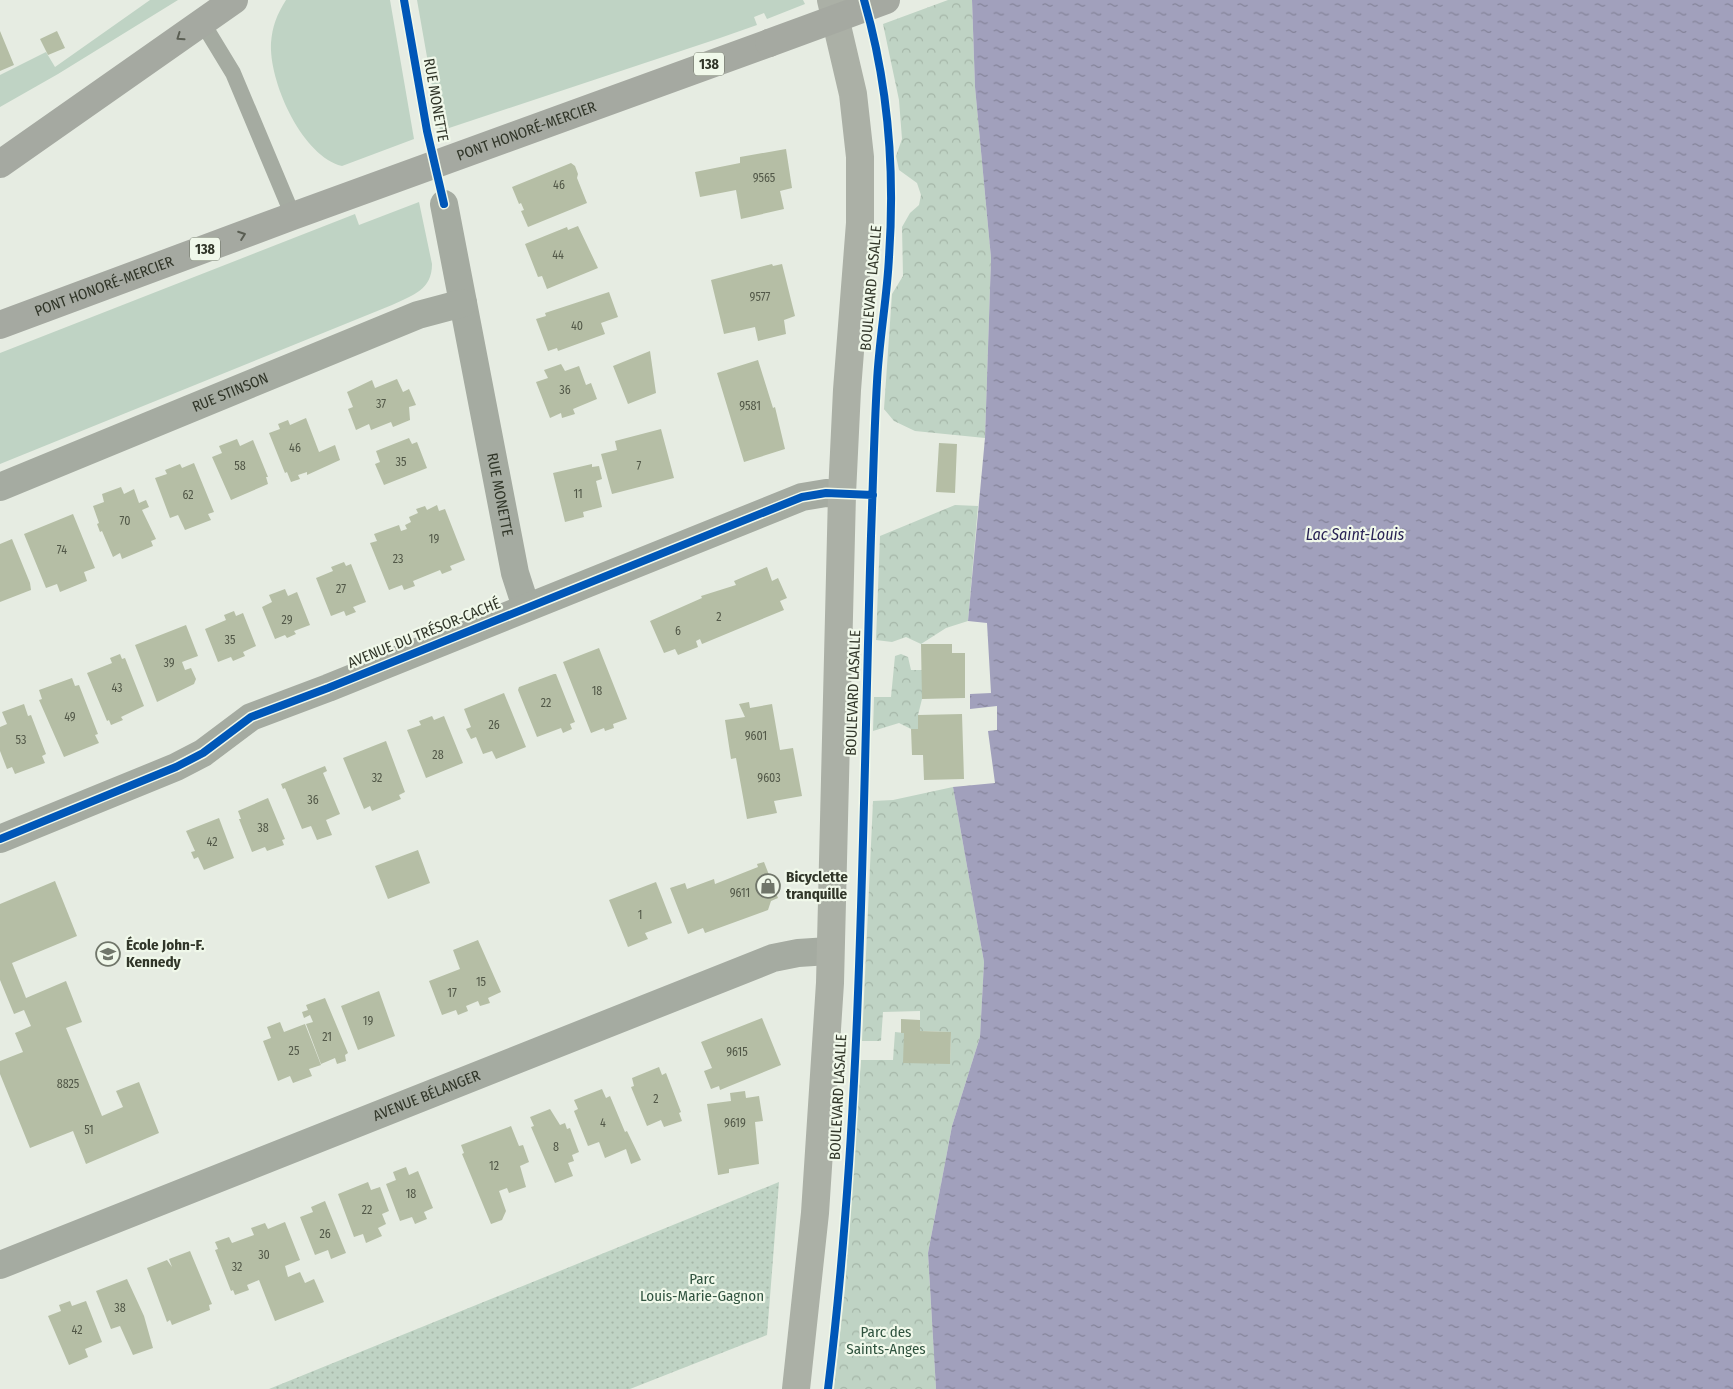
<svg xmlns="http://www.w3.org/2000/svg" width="1733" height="1389" viewBox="0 0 1733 1389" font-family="'Fira Sans Condensed',sans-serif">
<defs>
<pattern id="forest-crowns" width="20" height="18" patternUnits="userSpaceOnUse" patternTransform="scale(1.25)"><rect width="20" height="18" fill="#bfd3c4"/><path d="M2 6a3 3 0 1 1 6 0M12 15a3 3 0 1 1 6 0" fill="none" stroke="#a5b6a8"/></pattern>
<pattern id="garden-dots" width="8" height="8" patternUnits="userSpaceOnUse" patternTransform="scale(1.25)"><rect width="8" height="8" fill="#bfd3c4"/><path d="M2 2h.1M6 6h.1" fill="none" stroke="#a5b6a8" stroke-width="1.8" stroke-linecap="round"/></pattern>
<pattern id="water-ripples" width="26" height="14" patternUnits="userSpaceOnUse" patternTransform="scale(1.25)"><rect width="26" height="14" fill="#a1a0bc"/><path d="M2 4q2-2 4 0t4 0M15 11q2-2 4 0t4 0" fill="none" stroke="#848399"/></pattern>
</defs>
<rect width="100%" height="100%" fill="#e6ece2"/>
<!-- green -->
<path fill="#bfd3c4" d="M150,0H178L58,74L0,107V75L46,52L55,67Z
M286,0H390L414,139L342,166C302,156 269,82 271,43C272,27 277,14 286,0Z
M417,0H803L805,4L767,19L764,13L754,17L757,25L720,38L440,131Z
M419,202L432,264C432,290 413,295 392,305L0,464V353L355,214L359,225Z"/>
<!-- forest -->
<path fill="url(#forest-crowns)" d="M948,0H972L975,87L991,258L985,438L915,431L894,421L884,409L892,294L903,276L902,227L910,213L919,205L921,195L917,183L899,170L896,156L902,139L899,100L883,24Z
M955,505L978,506L968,621L946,628L921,644L906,637L892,642L876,640L880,536Z
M901,654L908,657L911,670H922V699L918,715V729H911L899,723L873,731L874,697H891L895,656Z
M953,787L984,962L980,1037L952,1126L928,1253L936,1389H834L845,1289L861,1060H893L895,1032L904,1033V1063H950L951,1032L920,1031V1011L883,1012L881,1041H862L873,801L893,800Z"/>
<!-- garden -->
<path fill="url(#garden-dots)" d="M779,1182L767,1335L630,1389H269Z"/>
<!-- water -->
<path fill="url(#water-ripples)" d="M972,0H1733V1389H936L928,1253L952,1126L980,1037L984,962L953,787L995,783L988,731L997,730V706L970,709V694L991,693L987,623L968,621L985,438L991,258L975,87Z"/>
<!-- building -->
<path fill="#b5bea5" d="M0,31L14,65L0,71Z
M57,31L65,48L48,55L40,39Z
M786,149L792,188L780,191L784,209L741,219L736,190L700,197L695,172L740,163V157Z
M571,163L575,166L578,174L577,178L587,203L528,227L521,211L524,210L521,203L519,204L512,187Z
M578,226L598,268L547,289L542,276L538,277L525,244L567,227L568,230Z
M772,264L773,266L782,264L795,316L784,320L786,334L758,341L755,327L724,334L711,280Z
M609,292L618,317L601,323L605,334L558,351L557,348L548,351L536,319L546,316L545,313Z
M650,351L656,393L628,404L613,366Z
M758,360L773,408L775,407L785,449L744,462L717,373Z
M561,364L565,371L579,366L586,385L591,383L597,399L573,409L575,414L562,418L561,413L550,418L536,382L548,378L544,370Z
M397,379L403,392L409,389L416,405L409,407L410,420L393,427L391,422L371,430L369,424L356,430L348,409L353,407L347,392L372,380L375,388Z
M306,418L319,452L335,445L340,460L307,475V472L298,475L300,479L291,482L287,472L285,473L269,433L280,429L278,424L288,420L290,425Z
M661,429L674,478L612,494L601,454L617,450L615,441Z
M409,438L412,444L417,442L427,468L384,485L375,464L380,462L376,451Z
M237,439L240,446L253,440L268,477H266L268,484L231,500L212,457L222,453L219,446Z
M939,443L957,444L955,493L936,492Z
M194,463L214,512L208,514L211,520L185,530L178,515L170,518L155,478L167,474L165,470L180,464L182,468Z
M592,464V467L599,466L602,479L596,481L602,507L583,512L584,517L565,522L553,473Z
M121,487L124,494L134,489L139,503L146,500L149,507L142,510L156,539L151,541L153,546L122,559L120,553L113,557L102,531L100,532L97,524L99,523L93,506L104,502L102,494Z
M437,505L439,511L445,509L465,560L450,566L452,570L442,574L440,570L413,581L415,586L404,590L402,585L389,590L370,543L377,541L374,534L399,525L401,531L407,529L405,525L411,522L409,517L418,513L416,509L425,506L427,510Z
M73,514L95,568L84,572L87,581L60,592L57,584L46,588L24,534Z
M12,539L30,583L31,590L0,602V544Z
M344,562L346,566L351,564L366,602L353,607L356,612L346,616L344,611L331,616L316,578L333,571L331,567Z
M767,567L772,581L778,578L787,598L780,601L784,610L702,644L700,639L696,641L698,647L678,655L675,649L664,653L650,621L702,598L701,596L736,585L734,581Z
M285,589L288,596L297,592L310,625L294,631L296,634L287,638L285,635L275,639L262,607L272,602L269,595Z
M234,611L236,616L243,613L256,646L243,652L245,656L233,661L231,657L218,662L205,629L226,620L224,615Z
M186,625L198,656L182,662L185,670L191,668L196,679L194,684L157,702L135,645Z
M921,644H952V653H965V698L922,699Z
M599,648L627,719L613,724L614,728L605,731L604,728L591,733L563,662Z
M120,654L122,659L125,658L144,706L121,717L123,720L111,725L109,720L107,721L87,673L112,663L110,658Z
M554,674H556L575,722L570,724L572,729L563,733L561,728L537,737L518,690L519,687Z
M72,678L75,686L79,685L98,734L95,735L99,743L64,757L39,700L42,699L39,690Z
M504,693L526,747L496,759L492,751L483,754L476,737L471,739L466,729L471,727L464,709Z
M749,702L750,708L772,704L780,750L793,748L802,796L774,801L777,813L747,819L736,758L731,759L725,720L745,717L739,704Z
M24,704L28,716L31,715L46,754L42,756L45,763L15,774L12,767L7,769L0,751V727L7,724L2,712Z
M962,714L964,779L924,780L923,755H912L911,729H918V715Z
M432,716L434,720L444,716L463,763L426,778L407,730L421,725L419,721Z
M386,741L405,792L399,795L401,799L372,811L370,806L364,809L343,758Z
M325,766L327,771L323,773L340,814L326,820L332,835L317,840L311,826L302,829L285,788L283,789L281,784Z
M268,798L285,839L282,840L284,845L267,851L265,847L252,852L239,819H241L238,811Z
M219,818L234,858L204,870L198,857L194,859L191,852L195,851L186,831Z
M418,850L430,883L388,899L375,866Z
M764,862L778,898L771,901L768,910L705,933L703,928L688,934L670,888L685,883L687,889L714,879L715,884L758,867L757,864Z
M55,881L77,936L12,963L26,998L66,981L82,1022L66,1028L102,1116L123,1107L116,1091L139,1082L159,1133L86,1164L73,1131L30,1148L0,1074V1061L23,1052L15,1033L31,1026L24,1010L14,1014L0,980V904Z
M656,882L672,923L645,933L648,939L628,947L609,900Z
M478,940L501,992L488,998L490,1003L480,1006L478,1001L466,1006L468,1011L458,1015L456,1010L442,1015L429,981L460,969L453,950Z
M379,991L395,1036L358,1050L341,1006Z
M325,998L348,1053L345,1055L346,1061L337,1064L335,1058L321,1064L306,1024L313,1022L310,1015L304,1018L302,1012L308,1010L306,1005Z
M762,1018L781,1065L720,1090L719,1086L711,1089L704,1071L712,1068L701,1042Z
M901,1019L920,1020V1031L951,1032L950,1064L903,1063L904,1033H901Z
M280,1022L284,1032L305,1024L321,1065L309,1069L312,1076L293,1083L290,1076L278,1081L263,1041L271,1038L267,1027Z
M659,1067L662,1075L666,1073L681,1112L679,1113L682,1121L664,1127L661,1120L647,1126L631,1087L634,1086L632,1078Z
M602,1089L606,1098L610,1096L625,1132L627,1131L641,1160L631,1164L626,1149L605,1158L599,1142L588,1146L574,1111L578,1109L574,1100Z
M745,1091L746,1098L759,1096L763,1121L755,1122L759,1164L729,1169V1173L718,1175L707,1104L731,1101L730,1093Z
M550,1109L560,1125L565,1123L567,1129L570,1128L579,1152L572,1155L574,1161L568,1163L573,1176L555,1183L531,1127L534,1126L530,1117Z
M511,1126L519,1146L523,1145L529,1162L520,1166L526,1187L509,1193L507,1188L499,1191L506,1211L502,1220L491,1224L462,1154L464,1153L461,1145Z
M406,1167L409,1175L418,1171L433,1208L424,1212L427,1219L415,1224L412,1217L400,1221L386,1184L396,1180L393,1172Z
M368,1182L371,1190L380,1187L389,1211L382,1214L386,1224L378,1228L382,1236L366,1243L363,1234L354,1237L338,1194Z
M325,1201L346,1253L331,1259L328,1250L315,1255L300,1217L313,1212L311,1207Z
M285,1222L300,1260L285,1266L288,1277L300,1272L305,1283L314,1279L324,1302L275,1321L259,1280L247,1285L249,1290L235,1295L233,1290L231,1291L215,1250L218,1249L215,1242L229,1237L232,1243L254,1235L251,1228L265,1223L268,1229Z
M190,1251L212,1304L209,1305L210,1310L172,1325L170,1320L167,1322L147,1268L167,1260L172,1267L169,1259Z
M127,1279L144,1316L153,1348L133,1355L120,1326L111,1329L96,1291Z
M70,1301L72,1306L86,1301L102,1342L85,1349L88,1357L69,1365L48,1316L61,1311L59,1305Z"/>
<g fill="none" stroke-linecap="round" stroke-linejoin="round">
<!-- lane -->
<path stroke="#a5aba1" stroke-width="16" d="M202,22L233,73L293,216"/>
<!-- street -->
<g stroke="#a5aba1" stroke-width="28">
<path id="s1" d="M444,204L515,573L526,607"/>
<path id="s2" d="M0,487L418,315L463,303"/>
<path d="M0,839L176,767L203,753L251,717L328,688L802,497L826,493L842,494"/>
<path id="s3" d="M0,1265L773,958L798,953L829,951"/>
</g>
<!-- secondary -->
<path stroke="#abb0a6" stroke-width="28" d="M796,1389L815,1213L830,983L842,494L847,390L860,223V157L853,94L831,0"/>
<!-- highway -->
<g stroke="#a5a9a1" stroke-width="28">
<path d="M0,164L234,0"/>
<path id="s4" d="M0,325L293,216L769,43"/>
</g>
<!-- highway-bridge -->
<path stroke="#a5a9a1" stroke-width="28" d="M769,43L886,0"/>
<!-- cycleway casing -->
<g stroke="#f0f8ea" stroke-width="11">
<path id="cycleway" d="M404,0L427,131L444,204
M0,839L176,767L203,753L251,717L328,688L802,497L826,493L873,495
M828,1389C863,1106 862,820 871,536C873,485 874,433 877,382C879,340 887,299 889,257C895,171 888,83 864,0"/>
</g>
<!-- cycleway -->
<use href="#cycleway" stroke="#0057b8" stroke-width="8"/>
</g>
<!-- one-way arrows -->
<defs><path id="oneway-chevron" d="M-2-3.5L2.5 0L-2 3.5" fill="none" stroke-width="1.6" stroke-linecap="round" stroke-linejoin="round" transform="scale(1.25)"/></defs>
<g stroke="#5a5e53">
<use href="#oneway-chevron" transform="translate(180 37) rotate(145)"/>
<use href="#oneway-chevron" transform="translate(242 235) rotate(-20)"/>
</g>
<!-- icons -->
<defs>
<g id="shop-ring" transform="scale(1.25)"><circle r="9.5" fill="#f0f8ea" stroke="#70766a" stroke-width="1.5"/><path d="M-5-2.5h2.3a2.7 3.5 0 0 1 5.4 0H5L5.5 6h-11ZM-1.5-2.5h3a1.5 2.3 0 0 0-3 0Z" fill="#70766a"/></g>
<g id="school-ring" transform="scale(1.25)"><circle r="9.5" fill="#f0f8ea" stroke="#70766a" stroke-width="1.5"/><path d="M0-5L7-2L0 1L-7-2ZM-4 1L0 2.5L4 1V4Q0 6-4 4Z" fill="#70766a"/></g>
</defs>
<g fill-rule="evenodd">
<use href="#shop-ring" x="768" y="886"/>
<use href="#school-ring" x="108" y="954"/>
</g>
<g text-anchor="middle" stroke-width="4.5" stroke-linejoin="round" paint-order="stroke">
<!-- number labels -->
<g font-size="12" fill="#525848">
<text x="764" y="182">9565</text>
<text x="559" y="189">46</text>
<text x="558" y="259">44</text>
<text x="760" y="301">9577</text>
<text x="577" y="330">40</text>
<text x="565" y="394">36</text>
<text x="381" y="408">37</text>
<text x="750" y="410">9581</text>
<text x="295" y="452">46</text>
<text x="401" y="466">35</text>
<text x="240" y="470">58</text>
<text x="639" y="470">7</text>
<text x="578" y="498">11</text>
<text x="188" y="499">62</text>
<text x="125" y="525">70</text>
<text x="434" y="543">19</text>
<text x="62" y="554">74</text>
<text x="398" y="563">23</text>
<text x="341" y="593">27</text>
<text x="719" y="621">2</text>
<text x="287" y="624">29</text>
<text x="678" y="635">6</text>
<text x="230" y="644">35</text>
<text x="169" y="667">39</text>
<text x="117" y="692">43</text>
<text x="597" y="695">18</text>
<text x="546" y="707">22</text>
<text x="70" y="721">49</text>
<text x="494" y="729">26</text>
<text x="756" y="740">9601</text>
<text x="21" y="744">53</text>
<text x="438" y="759">28</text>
<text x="377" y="782">32</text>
<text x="769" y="782">9603</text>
<text x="313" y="804">36</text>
<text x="263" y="832">38</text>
<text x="212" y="846">42</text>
<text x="740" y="897">9611</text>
<text x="640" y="919">1</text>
<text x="481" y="986">15</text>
<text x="452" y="997">17</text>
<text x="368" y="1025">19</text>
<text x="327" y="1041">21</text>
<text x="294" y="1055">25</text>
<text x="737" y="1056">9615</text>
<text x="68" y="1088">8825</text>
<text x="656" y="1103">2</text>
<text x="603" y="1127">4</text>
<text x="735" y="1127">9619</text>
<text x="89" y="1134">51</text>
<text x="556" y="1151">8</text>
<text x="494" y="1170">12</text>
<text x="411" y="1198">18</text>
<text x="367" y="1214">22</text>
<text x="325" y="1238">26</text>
<text x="264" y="1259">30</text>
<text x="237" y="1271">32</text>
<text x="120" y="1312">38</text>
<text x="77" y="1334">42</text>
</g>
<!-- shield labels -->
<g fill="#f0f8ea" stroke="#6a7063" stroke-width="1">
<rect x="694" y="52.5" width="30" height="23" rx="4"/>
<rect x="190" y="237.5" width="30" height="23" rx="4"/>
</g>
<g font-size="14" font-weight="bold" fill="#313629">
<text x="709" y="69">138</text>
<text x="205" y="254">138</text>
</g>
<!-- street labels -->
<g font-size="15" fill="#313629" stroke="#f0f8ea">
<text transform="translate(436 100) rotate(80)" y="5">RUE MONETTE</text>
<text dy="5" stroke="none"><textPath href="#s4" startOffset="561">PONT HONORÉ-MERCIER</textPath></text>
<text dy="5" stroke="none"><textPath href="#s4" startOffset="111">PONT HONORÉ-MERCIER</textPath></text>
<text transform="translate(871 288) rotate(-85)" y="5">BOULEVARD LASALLE</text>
<text dy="5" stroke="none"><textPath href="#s2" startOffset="249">RUE STINSON</textPath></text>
<text dy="5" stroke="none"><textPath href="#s1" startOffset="296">RUE MONETTE</textPath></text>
<text transform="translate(424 633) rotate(-22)" y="5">AVENUE DU TRÉSOR-CACHÉ</text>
<text transform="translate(853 693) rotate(-88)" y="5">BOULEVARD LASALLE</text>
<text dy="5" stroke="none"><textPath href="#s3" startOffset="459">AVENUE BÉLANGER</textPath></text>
<text transform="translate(838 1097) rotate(-87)" y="5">BOULEVARD LASALLE</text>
</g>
<!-- poi labels -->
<g font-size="15" font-weight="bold" fill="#313629" stroke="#f0f8ea" text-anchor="start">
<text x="786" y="882">Bicyclette<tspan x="786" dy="17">tranquille</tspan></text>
<text x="126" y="950">École John-F.<tspan x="126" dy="17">Kennedy</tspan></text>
</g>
<!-- park labels -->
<g font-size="15" fill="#2f523e" stroke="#f0f8ea">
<text x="702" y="1284">Parc<tspan x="702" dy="17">Louis-Marie-Gagnon</tspan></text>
<text x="886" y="1337">Parc des<tspan x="886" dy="17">Saints-Anges</tspan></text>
</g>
<!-- water labels -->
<g font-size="16" font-style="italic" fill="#292354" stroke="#f0f8ea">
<text x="1355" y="540">Lac Saint-Louis</text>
</g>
</g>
</svg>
